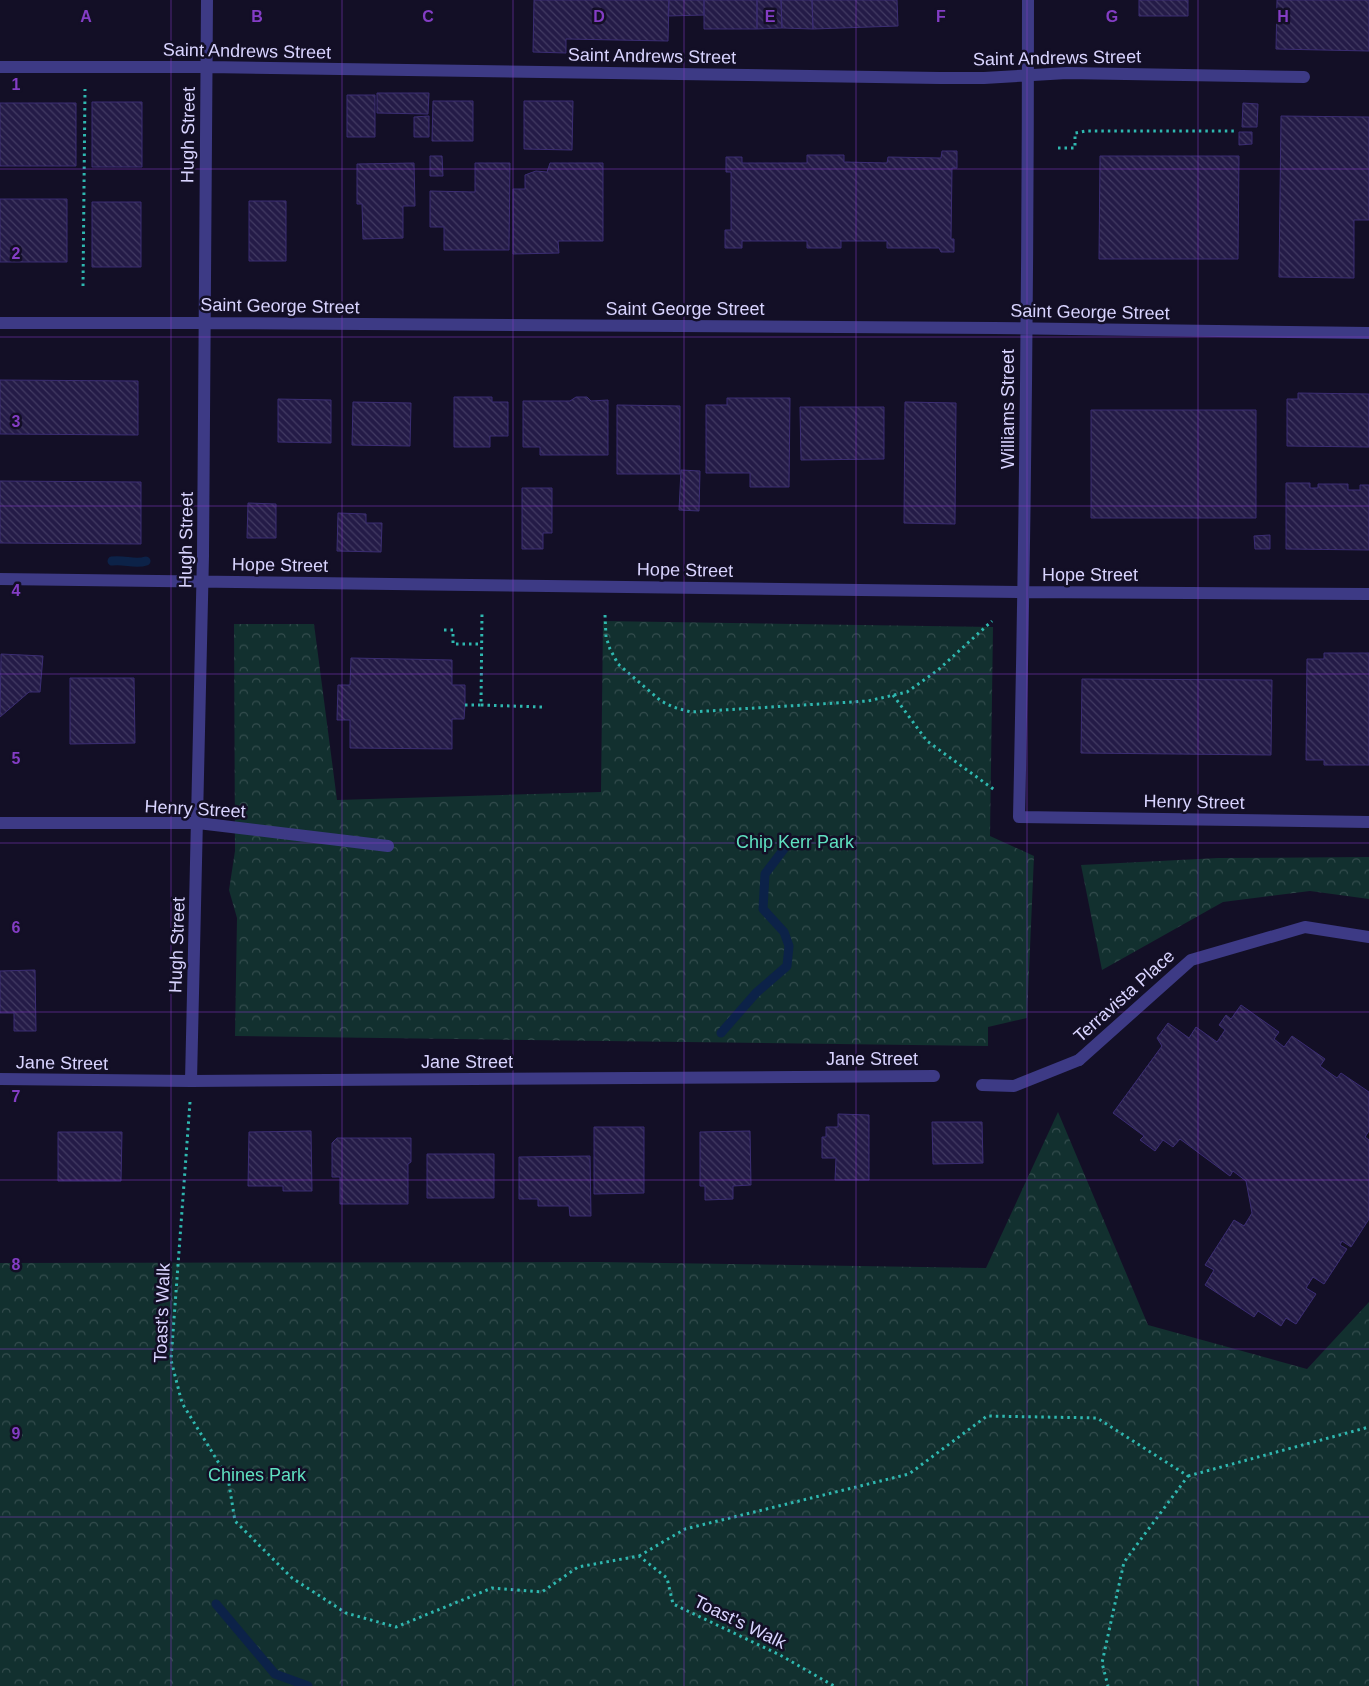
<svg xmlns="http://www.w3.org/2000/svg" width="1369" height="1686" viewBox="0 0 1369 1686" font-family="Helvetica,sans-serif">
<defs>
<pattern id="forest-crowns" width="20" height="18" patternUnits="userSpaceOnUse" patternTransform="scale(1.25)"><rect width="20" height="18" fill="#12302f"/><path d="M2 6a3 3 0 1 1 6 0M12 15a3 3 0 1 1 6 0" fill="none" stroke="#344d4e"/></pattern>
<pattern id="building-back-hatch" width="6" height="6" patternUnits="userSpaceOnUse" patternTransform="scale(1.25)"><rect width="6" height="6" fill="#241b47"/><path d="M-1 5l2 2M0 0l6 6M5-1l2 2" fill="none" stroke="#433b63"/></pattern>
</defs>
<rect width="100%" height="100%" fill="#130f26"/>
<!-- forest -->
<path fill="url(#forest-crowns)" d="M603,621L993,627L990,836L1034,856L1027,1018L988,1027V1046L235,1036L237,918L229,890L235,851L234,624H314L337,800L601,792Z
M1369,857V899L1310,891L1223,902L1102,970L1081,865L1218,858Z
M1058,1112L1148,1325L1307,1369L1369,1302V1686H0V1263L599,1262L986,1268Z"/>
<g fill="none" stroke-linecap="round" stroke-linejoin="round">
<!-- stream -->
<path stroke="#0c2248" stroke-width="9" d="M112,561C124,559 135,565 146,561
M721,1033L756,993L787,966L789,946L784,932L763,909L765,874L790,841
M216,1604L275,1674L308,1686"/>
</g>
<!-- building -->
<path fill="url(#building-back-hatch)" stroke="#3b2d73" d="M534,0H669L668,41L566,39V53L533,52Z
M669,0H704V15L668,16Z
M704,0H757V29H704Z
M757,0H781L782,28L757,29Z
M781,0H812L813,29L782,28Z
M812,0H897L898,26L813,29Z
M1139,0H1188V16H1139Z
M1277,0H1369V51L1276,49Z
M377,93H429L428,114L377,113Z
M347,95H375V137H347Z
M433,101H473V141H432Z
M524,101H573L572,150L524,149Z
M92,102H142V167H92Z
M0,103H76V166H0Z
M1243,103L1258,104L1257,127H1242Z
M429,116V137H414V117Z
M1281,116L1369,117V220H1354V278L1279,277Z
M1239,132H1252V144L1239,145Z
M942,151H957V168H952L951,239H954V252H941L939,248H887V241H841V248H807V241H742V248H725V230H731V172H726V157H742V163H807V155H844V162L887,163L888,157L941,158Z
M430,156H442L443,176H430Z
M1100,156H1239L1238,259H1099Z
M414,163L415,206H403V238L363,239L362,204H357V164Z
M475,163H510L509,250H444V227H430V191L475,192Z
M550,163H603V241H558L559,253L513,254V189H525V175L536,171L547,172Z
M0,199H67V262H0Z
M249,201H286V261H249Z
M92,202H141V267H92Z
M0,380L138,381V435L0,434Z
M1298,393L1369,394V447L1287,446V399H1298Z
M454,397H492V402H508V436H490V447H454Z
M576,397H587L591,401L608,400V455H540V447H523V401H570Z
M727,398H790L789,487H750V473H706V405H727Z
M278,399L331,400V443L278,442Z
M353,402L411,403L410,446L352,445Z
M905,402L956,403L955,524L904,523Z
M617,405L680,406V474H617Z
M800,407H884V459L801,460Z
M1091,410H1256V518H1091Z
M681,470L700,471L699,511L679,510Z
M0,481L141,482V544L0,543Z
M1286,483H1310V488H1318V484H1348V490H1360V485H1369V550L1286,549Z
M522,488H552V533H543V549H522Z
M248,503L276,504V538H247Z
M338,513L366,514V523H382L381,552L337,551Z
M1270,535V549H1255L1254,536Z
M1324,653H1369V765H1324V760H1306L1307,659H1324Z
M1,654L43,656L40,692H29L0,717Z
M351,658L452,660V685H465V705L464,719H452V749L350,748V720H337L338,685H350Z
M70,678H134L135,743L70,744Z
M1082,679L1272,680L1271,755L1081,753Z
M35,970L36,1031H14V1013H0V971Z
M1241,1005L1279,1032L1274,1039L1284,1047L1292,1036L1325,1059L1320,1066L1337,1078L1341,1073L1369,1092V1131L1365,1137L1369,1140V1219L1351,1247L1342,1241L1340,1245L1347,1249L1324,1284L1313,1277L1306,1288L1316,1294L1296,1324L1286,1318L1281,1326L1258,1311L1254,1317L1205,1285L1214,1270L1205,1265L1234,1220L1244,1226L1252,1213L1246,1181L1233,1171L1230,1176L1180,1139L1173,1147L1163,1140L1155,1151L1140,1140L1144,1136L1113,1113L1162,1046L1157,1038L1168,1023L1189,1038L1196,1027L1217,1042L1225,1030L1219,1025L1226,1015L1231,1019Z
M838,1114L869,1115V1180H835L836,1158H822V1137H826V1127H838Z
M932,1122H982L983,1163L933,1164Z
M594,1127H644V1193L594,1194Z
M311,1131L312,1191H283V1186H248L249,1132Z
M750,1131L751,1185L733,1186V1199L705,1200V1186H700V1132Z
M58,1132H122L121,1181H58Z
M337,1138H411V1162L408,1164V1204H340V1177H332V1143Z
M427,1154H494V1198H427Z
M590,1156L591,1216H570L569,1206H538V1199H519V1157Z"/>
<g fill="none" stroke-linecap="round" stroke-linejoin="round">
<!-- path -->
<path stroke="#2fb8b0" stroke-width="3" stroke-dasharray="2.5 4" stroke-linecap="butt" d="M1058,148H1075V133L1086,131H1235
M83,286L85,89
M605,615L606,637L610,649L618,664L661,701L673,707L691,712L868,701L907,692L938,670L992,621
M444,630H453V644H482
M893,695L927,741L996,791
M465,705H481L482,612
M481,705L542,707
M190,1102L171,1360L182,1403L228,1478L235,1521L292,1578L346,1613L396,1627L492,1588L542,1592L578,1567L639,1556L667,1578L673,1604L780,1655L834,1686
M1188,1476L1369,1427
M639,1556L685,1529L909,1474L987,1416L1097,1418L1188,1476L1124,1562L1102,1663L1108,1686"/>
<!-- lane -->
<path stroke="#3d3a85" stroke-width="12" d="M982,1085L1014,1086L1079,1060"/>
<!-- street -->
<path stroke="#3d3a85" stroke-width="12" d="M1028,0C1028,272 1025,545 1019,817L1369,822
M0,67H207L940,78H984L1067,73L1304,77
M0,323H205L994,328L1369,333
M0,579L1024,592L1369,594
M0,823H198L388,846
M1079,1060L1191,960L1305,927L1369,937
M0,1079L191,1081L934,1076
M191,1081L203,556L207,0"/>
</g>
<!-- grid -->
<path fill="none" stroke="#843dc5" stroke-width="1" stroke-opacity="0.55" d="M171,0V1686M342,0V1686M513,0V1686M684,0V1686M856,0V1686M1027,0V1686M1198,0V1686M0,169H1369M0,337H1369M0,506H1369M0,674H1369M0,843H1369M0,1012H1369M0,1180H1369M0,1349H1369M0,1517H1369"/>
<g text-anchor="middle" stroke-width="5" stroke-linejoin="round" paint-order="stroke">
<!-- street labels -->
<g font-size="18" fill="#d9d4ff" stroke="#130f26">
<text transform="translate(247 51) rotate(1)" y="6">Saint Andrews Street</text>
<text transform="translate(652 56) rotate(1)" y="6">Saint Andrews Street</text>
<text transform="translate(1057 58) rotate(-1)" y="6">Saint Andrews Street</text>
<text transform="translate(188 135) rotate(-89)" y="6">Hugh Street</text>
<text transform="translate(280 306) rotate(1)" y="6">Saint George Street</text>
<text x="685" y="315">Saint George Street</text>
<text transform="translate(1090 312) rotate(1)" y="6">Saint George Street</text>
<text transform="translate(1008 409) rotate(-90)" y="6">Williams Street</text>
<text transform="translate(186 540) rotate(-89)" y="6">Hugh Street</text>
<text transform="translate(280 565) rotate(1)" y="6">Hope Street</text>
<text transform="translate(685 570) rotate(1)" y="6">Hope Street</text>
<text x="1090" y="581">Hope Street</text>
<text transform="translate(1194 802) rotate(1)" y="6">Henry Street</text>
<text transform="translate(195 809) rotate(3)" y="6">Henry Street</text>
<text transform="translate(177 945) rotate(-88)" y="6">Hugh Street</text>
<text transform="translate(1124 996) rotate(-42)" y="6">Terravista Place</text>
<text x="872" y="1065">Jane Street</text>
<text x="467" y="1068">Jane Street</text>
<text transform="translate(62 1063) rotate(1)" y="6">Jane Street</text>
<text transform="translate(162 1313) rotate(-88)" y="6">Toast's Walk</text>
<text transform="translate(740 1622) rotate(26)" y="6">Toast's Walk</text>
</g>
<!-- park labels -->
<g font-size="18" fill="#5fe0c0" stroke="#130f26">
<text x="795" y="848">Chip Kerr Park</text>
<text x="257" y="1481">Chines Park</text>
</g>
</g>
<g font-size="16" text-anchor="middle" font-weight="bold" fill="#843dc5" stroke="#130f26" stroke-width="5" stroke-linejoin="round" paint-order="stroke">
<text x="86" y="22">A</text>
<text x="257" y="22">B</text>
<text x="428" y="22">C</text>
<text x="599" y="22">D</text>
<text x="770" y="22">E</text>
<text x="941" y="22">F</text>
<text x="1112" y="22">G</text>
<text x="1283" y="22">H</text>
<text x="16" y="90">1</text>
<text x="16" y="259">2</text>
<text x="16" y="427">3</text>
<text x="16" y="596">4</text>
<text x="16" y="764">5</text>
<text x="16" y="933">6</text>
<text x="16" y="1102">7</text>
<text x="16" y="1270">8</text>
<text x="16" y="1439">9</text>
</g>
</svg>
